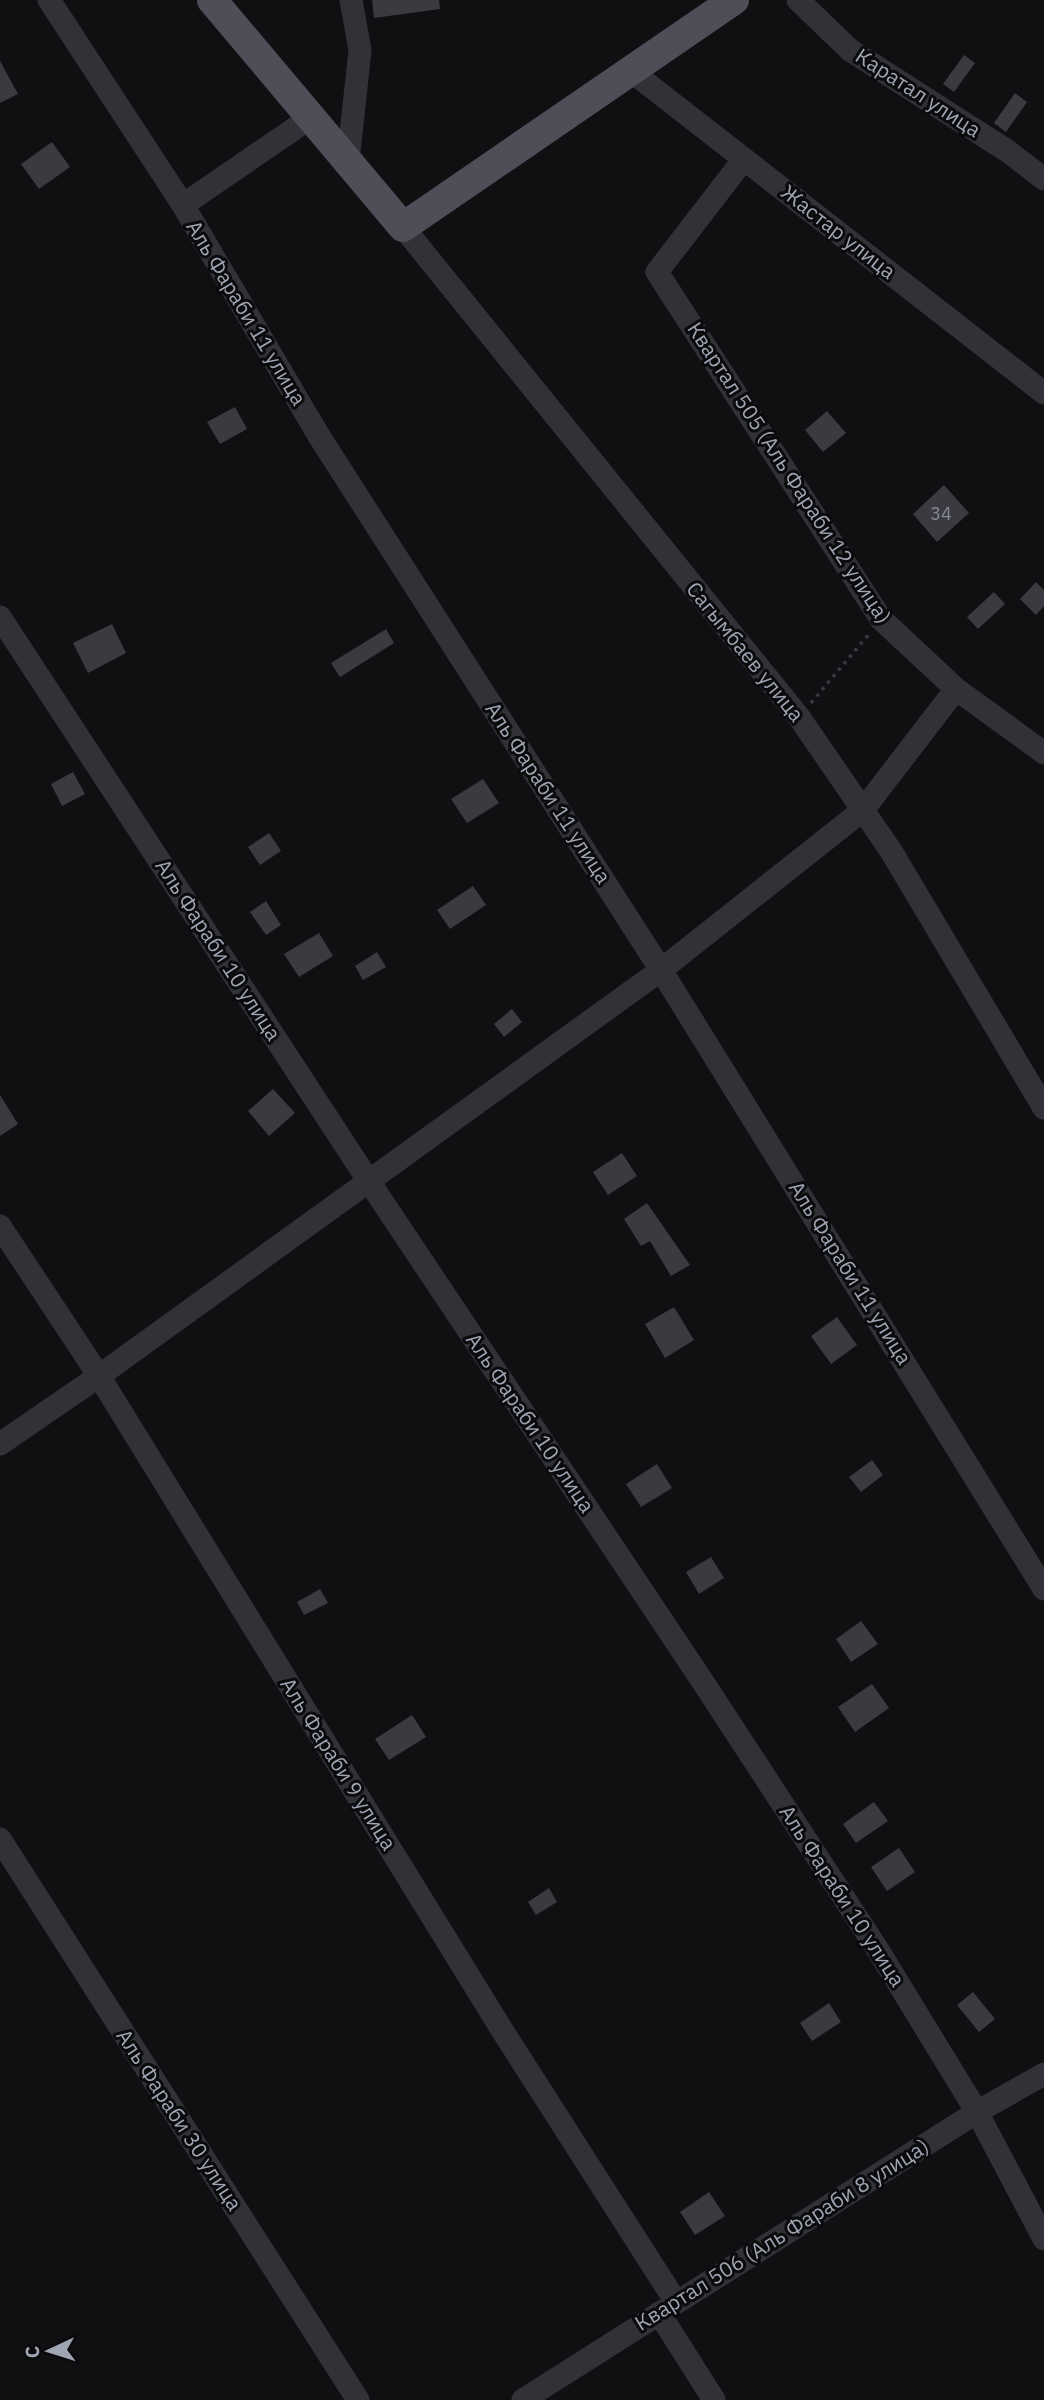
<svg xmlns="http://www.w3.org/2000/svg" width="1044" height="2400" viewBox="0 0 1044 2400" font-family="'IBM Plex Sans',sans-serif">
<rect width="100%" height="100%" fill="#101012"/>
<!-- building -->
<path fill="#3a3a40" d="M372,0H439L440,9L374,18Z
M964,55L975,63L954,92L943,84Z
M0,61L18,94L0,103Z
M1015,93L1027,102L1006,132L994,123Z
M52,142L70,167L39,189L21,164Z
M235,407L247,429L220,444L207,422Z
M827,411L846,433L823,452L805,430Z
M944,485L969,513L937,542L913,514Z
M1036,582L1044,590V606L1036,615L1020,599Z
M994,592L1005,604L978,629L967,617Z
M112,624L126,653L88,673L73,643Z
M386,629L394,643L340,677L331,663Z
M73,772L85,794L62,806L51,784Z
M483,779L499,803L467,823L451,799Z
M269,833L281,851L260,865L248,847Z
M473,886L486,905L450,929L437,910Z
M266,901L281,925L266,935L250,912Z
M319,933L333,956L299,977L284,954Z
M377,952L386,967L363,980L355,966Z
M512,1009L522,1022L504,1037L494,1024Z
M273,1089L295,1113L269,1136L248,1111Z
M0,1095L18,1124L0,1136Z
M622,1153L637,1176L608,1195L593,1172Z
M647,1203L690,1265L671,1276L650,1241L641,1246L624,1219Z
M674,1307L694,1340L665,1358L645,1324Z
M837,1317L857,1345L831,1364L811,1336Z
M872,1460L883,1475L861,1492L849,1477Z
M657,1464L672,1488L641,1507L626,1484Z
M711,1557L724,1578L699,1594L686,1572Z
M320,1589L328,1603L304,1615L297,1602Z
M861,1621L878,1644L851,1662L836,1639Z
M872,1684L889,1708L855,1732L838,1707Z
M412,1715L426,1737L389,1760L375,1739Z
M874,1802L888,1821L856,1843L843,1824Z
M899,1848L915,1872L887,1891L871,1867Z
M549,1888L557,1902L536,1915L528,1902Z
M973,1992L995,2019L979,2032L957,2005Z
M829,2003L841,2022L812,2041L800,2023Z
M709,2192L725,2216L695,2235L680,2212Z"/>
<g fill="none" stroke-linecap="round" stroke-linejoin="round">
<!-- path -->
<path stroke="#37393e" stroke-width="3.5" stroke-dasharray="3.5 5" stroke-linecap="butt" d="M811,703L869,634"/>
<!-- minor -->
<path stroke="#313237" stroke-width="23" d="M49,0L183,205L319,436L661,970L1044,1589
M798,0L850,50L1009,152L1044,179
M631,71L1044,393
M744,159L657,272L881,619L956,689L1044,753
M348,162L360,50L351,0
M183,205L310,118
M403,227L799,717L891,851L1044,1108
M0,617L368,1180L701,1679L878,1950L977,2112L1044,2239
M0,1226L99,1376L502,2030L676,2302
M0,1444L99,1376L661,970L863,810L956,689
M0,1839L358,2400
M659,2313L714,2400
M523,2400L977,2112L1044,2074"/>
<!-- major -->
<path stroke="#4d4e57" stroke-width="30" d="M212,0L403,227L734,0"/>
</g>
<g text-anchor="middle" stroke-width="6" stroke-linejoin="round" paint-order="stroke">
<!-- number labels -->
<g font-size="18" fill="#868a97">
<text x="941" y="520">34</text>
</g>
<!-- street labels -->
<g font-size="21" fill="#a0a5b4" stroke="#0b0b0d">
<text transform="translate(918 93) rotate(33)" y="7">Каратал улица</text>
<text transform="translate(838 232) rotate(38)" y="7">Жастар улица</text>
<text transform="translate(246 313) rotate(59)" y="7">Аль Фараби 11 улица</text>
<text transform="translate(789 473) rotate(57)" y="7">Квартал 505 (Аль Фараби 12 улица)</text>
<text transform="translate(745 652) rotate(51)" y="7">Сагымбаев улица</text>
<text transform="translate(548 793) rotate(57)" y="7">Аль Фараби 11 улица</text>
<text transform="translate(218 950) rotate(57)" y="7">Аль Фараби 10 улица</text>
<text transform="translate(850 1273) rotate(58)" y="7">Аль Фараби 11 улица</text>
<text transform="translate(530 1423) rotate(56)" y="7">Аль Фараби 10 улица</text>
<text transform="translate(338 1764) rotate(58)" y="7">Аль Фараби 9 улица</text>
<text transform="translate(842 1896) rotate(57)" y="7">Аль Фараби 10 улица</text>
<text transform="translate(179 2120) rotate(57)" y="7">Аль Фараби 30 улица</text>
<text transform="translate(782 2235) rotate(-32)" y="7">Квартал 506 (Аль Фараби 8 улица)</text>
</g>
</g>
<!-- north arrow -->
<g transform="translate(49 2351) rotate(266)" stroke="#0b0b0d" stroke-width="5" paint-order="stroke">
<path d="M0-5L12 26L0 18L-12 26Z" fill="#a0a5b4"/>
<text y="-10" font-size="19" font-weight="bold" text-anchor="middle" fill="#a0a5b4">С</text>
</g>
</svg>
